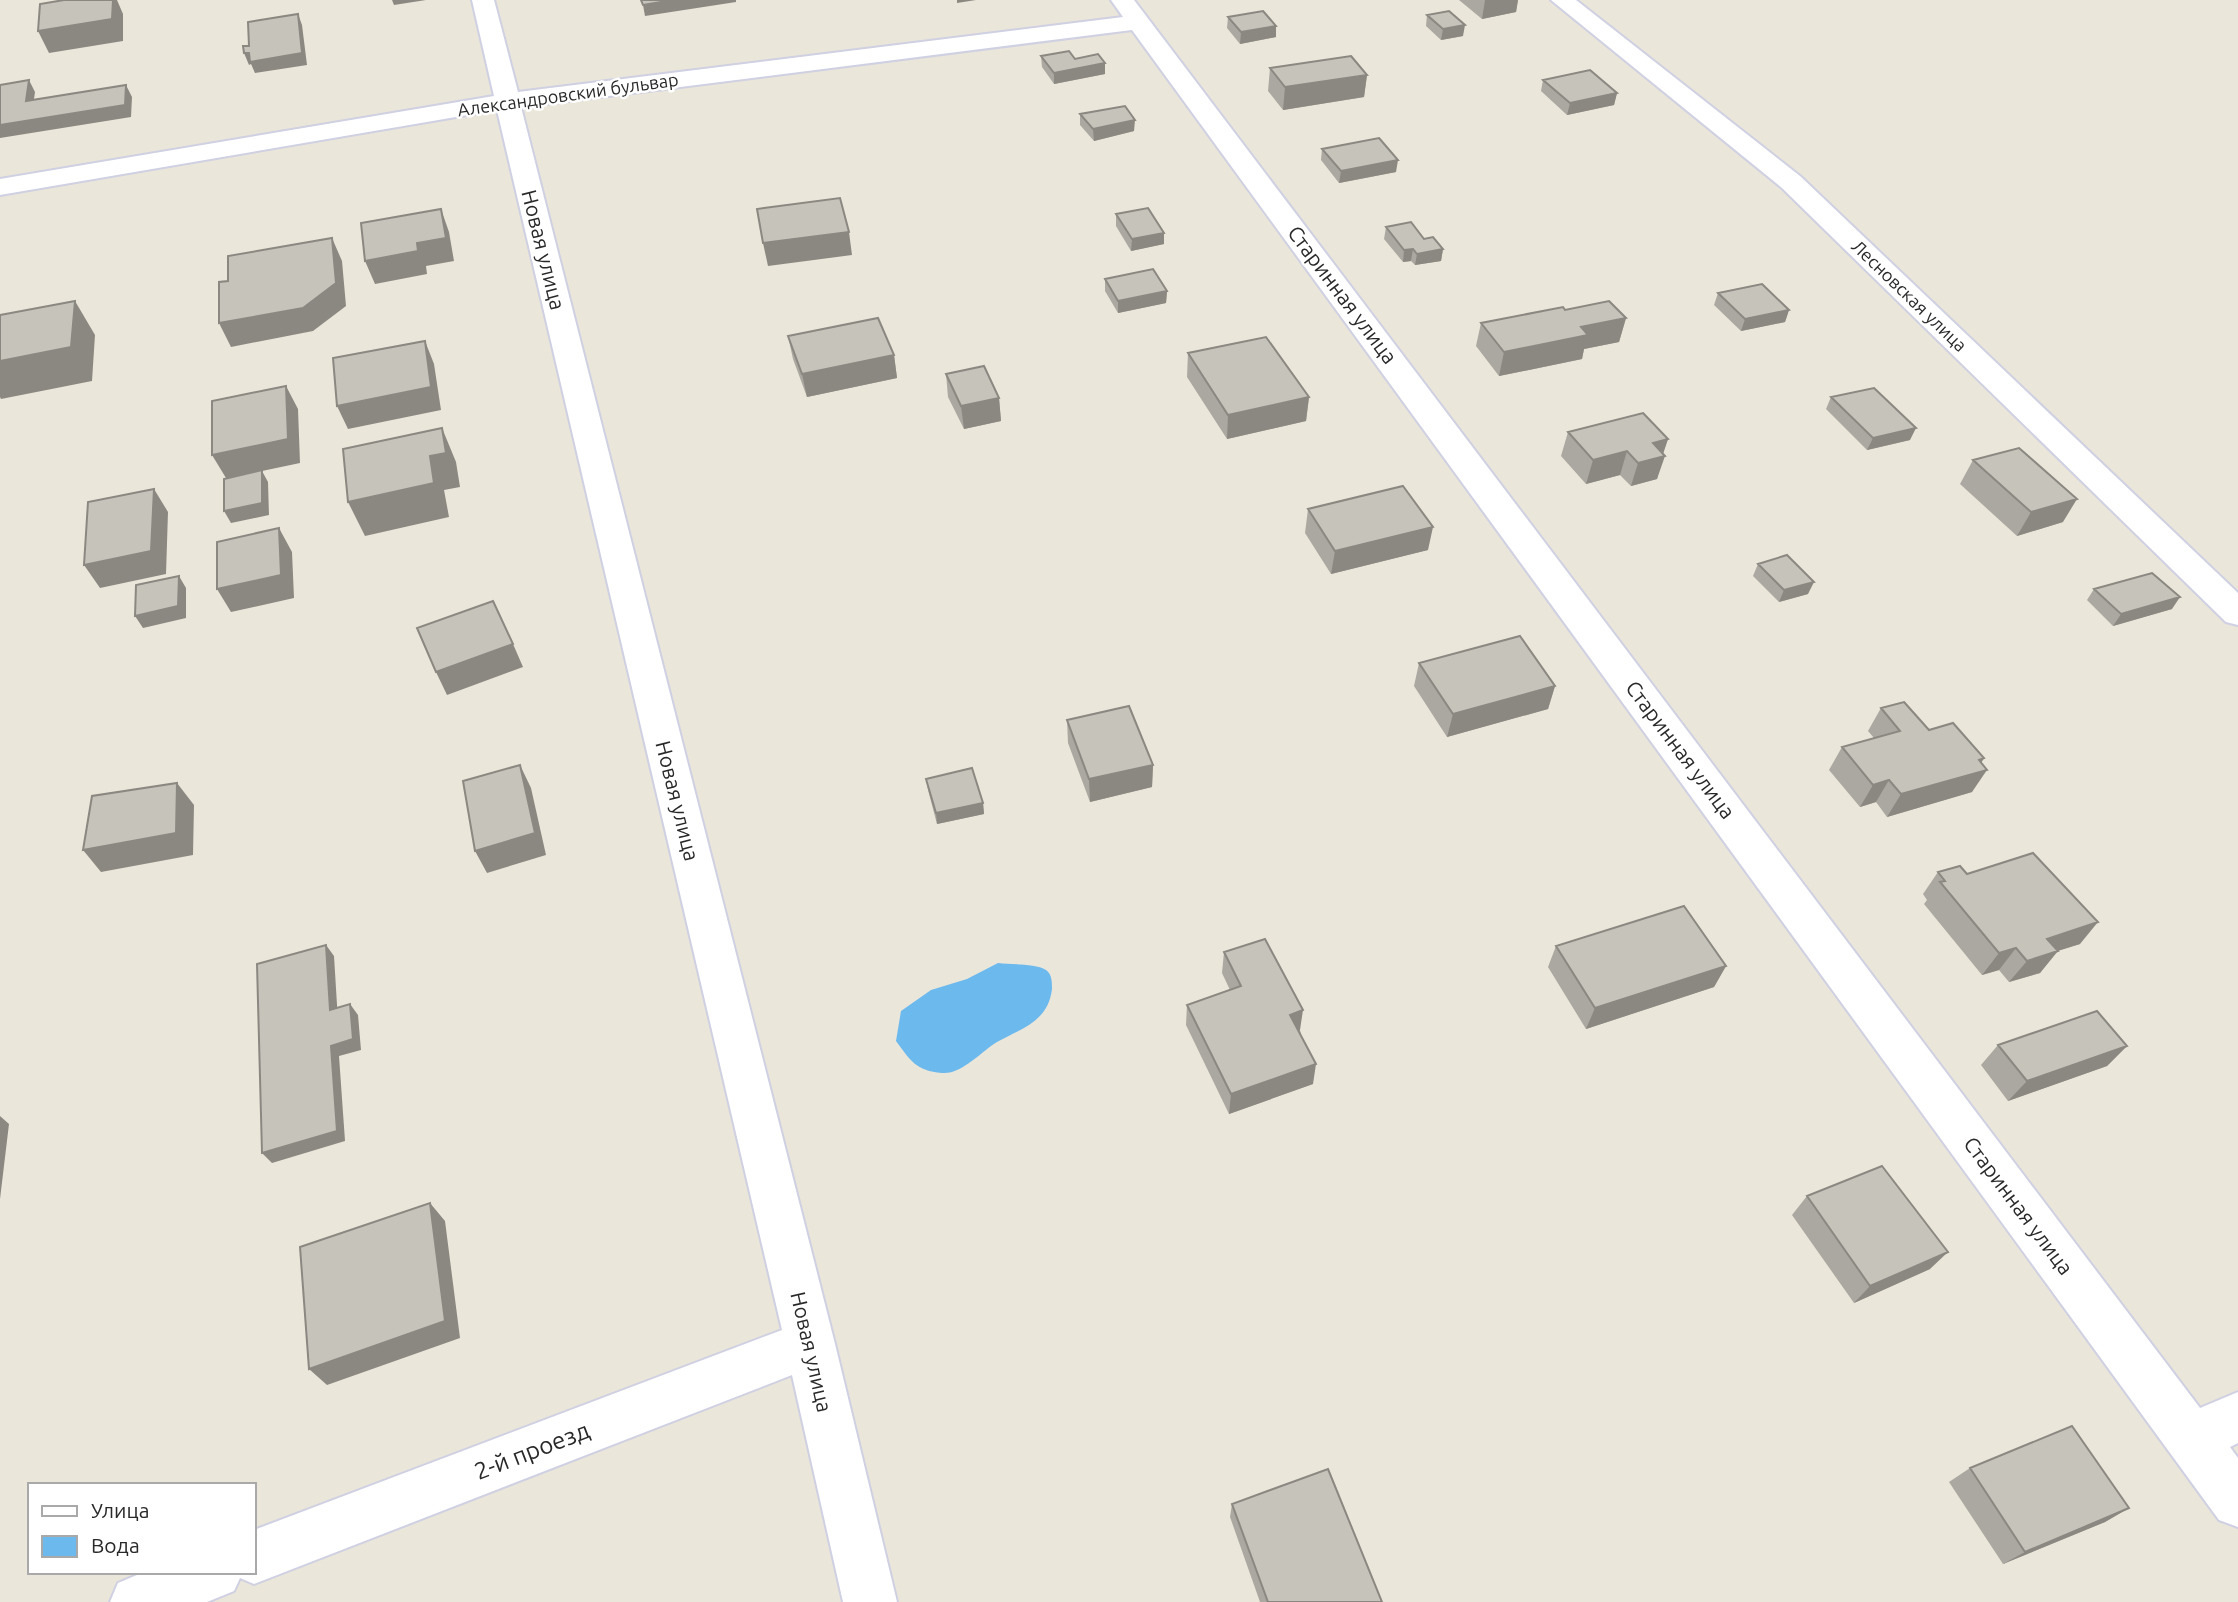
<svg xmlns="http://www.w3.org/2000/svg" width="2238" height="1602" viewBox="0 0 2238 1602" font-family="Ubuntu,sans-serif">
<rect width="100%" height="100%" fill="#ebe6da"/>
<!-- water -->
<path fill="#6cb9ee" d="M998,963C1011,965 1035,963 1046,970C1052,974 1052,982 1052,989C1048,1022 1022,1028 997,1042C982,1051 961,1075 942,1073C916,1071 910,1060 896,1041L901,1011L931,990L967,979Z"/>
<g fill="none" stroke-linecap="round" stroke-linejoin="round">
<!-- minor casing -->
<g stroke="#cfd0e2" stroke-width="4">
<path id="minor" d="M472,0H494L518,92L1123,17L1111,0H1134L2200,1408L2238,1392V1443L2230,1447L2238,1458V1527L2219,1520L2173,1457L1132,30L521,107L835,1344L897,1602H843L792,1375L254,1584L240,1578L234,1591L207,1602H110L118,1583L144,1572H254V1530L782,1330L497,110L0,195V179L494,96Z
M1551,0H1576L1800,176L2238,593V625L2226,622L1782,188Z"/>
</g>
<!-- minor -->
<use href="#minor" fill="#fff" fill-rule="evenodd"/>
</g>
<!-- wall -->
<path fill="#aaa8a0" d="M1459,0H1518L1516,12L1482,19Z
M1427,15L1463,36L1441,40L1426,26Z
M1228,17L1276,26V37L1240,44L1227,28Z
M1041,56L1105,63V74L1054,84L1042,67Z
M1270,68L1367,75L1364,97L1283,110L1268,91Z
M1543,80L1617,93L1614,105L1567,115L1541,91Z
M1080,114L1134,131L1094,141L1080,125Z
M1322,149L1396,172L1339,183L1321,160Z
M1116,214L1164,233V244L1131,251L1116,226Z
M1386,227L1424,239L1443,249L1441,261L1415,265L1411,261L1403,262L1384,239Z
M1105,279L1167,291L1166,303L1118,313L1105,291Z
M1718,293L1789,310L1785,322L1741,331L1714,305Z
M1565,310L1626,318L1619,342L1584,349L1582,359L1499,376L1476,346L1481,323Z
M788,336L894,355L897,378L807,397L793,359Z
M1188,353L1309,397L1306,421L1227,439L1187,377Z
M946,374L999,398L1001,421L964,429L948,397Z
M1831,397L1910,440L1867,450L1826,409Z
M1568,432L1668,439L1663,453L1657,479L1631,486L1620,475L1586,484L1561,456Z
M1973,460L2063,522L2017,536L1960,484Z
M1308,509L1428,550L1331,574L1305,533Z
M1758,564L1808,594L1779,602L1753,576Z
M2094,589L2172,609L2113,626L2087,600Z
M1419,663L1555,686L1548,709L1447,737L1414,686Z
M1881,708L1929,730L1984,758L1981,763L1972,792L1887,817L1876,802L1860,807L1829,770L1842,747L1874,738L1868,731Z
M1067,720L1153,765L1152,787L1090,802L1068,743Z
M926,779L983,803L984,814L937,824L928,790Z
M1938,872L1967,874L2080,944L2057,951L2040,973L2009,982L1999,970L1982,975L1924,904L1927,900L1923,894Z
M1556,946L1726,966L1714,987L1586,1029L1548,967Z
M1224,952L1300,1030L1313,1084L1229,1114L1186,1025L1187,1005L1230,990L1222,973Z
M1998,1045L2127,1046L2107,1066L2008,1101L1981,1065Z
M1807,1196L1930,1269L1854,1303L1792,1215Z
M1970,1468L2129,1508L2105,1522L2003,1564L1949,1482Z
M1232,1504L1382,1602H1260L1230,1517Z"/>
<!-- shaded-wall -->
<path fill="#8b8882" d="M113,0H117L123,14V41L49,53L38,31Z
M392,0H426L394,5Z
M673,0H736V2L645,16L643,5Z
M957,0H976L957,3Z
M1485,0H1518L1516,12L1482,19Z
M298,14L302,25L307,65L255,73L251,64L249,65L244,53Z
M1465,25L1463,36L1441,40L1443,29Z
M1276,26V37L1240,44L1241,32Z
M1105,63V74L1054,84V73Z
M1367,75L1364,97L1283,110L1285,87Z
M29,80L35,92L32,113L26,101Z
M126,85L132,97L131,117L0,138V125Z
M1617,93L1614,105L1567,115L1570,103Z
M1135,120L1134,131L1094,141L1093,129Z
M1398,160L1396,172L1339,183L1341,171Z
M441,209L449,232L454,261L426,266L427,274L375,284L365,261L417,243Z
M849,232L852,255L768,266L763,243Z
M1164,233V244L1131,251L1132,239Z
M332,238L342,261L346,306L313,331L231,347L219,323Z
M1413,249L1411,261L1403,262L1404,250Z
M1443,249L1441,261L1415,265L1417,254Z
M1167,291L1166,303L1118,313V301Z
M75,301L95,335L92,381L1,399L0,397V361Z
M1789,310L1785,322L1741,331L1745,319Z
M1626,318L1619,342L1584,349L1582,359L1499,376L1504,352L1581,327Z
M425,341L434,364L441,410L348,429L337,406Z
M894,355L897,378L807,397L802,374Z
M286,386L298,409L300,463L262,471L268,482L269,515L231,523L224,511L226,478L212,455Z
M1309,397L1306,421L1227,439L1228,415Z
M999,398L1001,421L964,429L961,406Z
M442,428L456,462L460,487L444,490L449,517L365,536L348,502Z
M1916,428L1910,440L1867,450L1873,438Z
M1668,439L1662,457L1665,456L1657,479L1631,486L1638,463L1653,443Z
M1627,451L1620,475L1586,484L1593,460Z
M154,489L168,512L166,574L100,588L84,565Z
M2077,499L2063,522L2017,536L2031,512Z
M1433,527L1428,550L1331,574L1335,551Z
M279,528L292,552L294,598L231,612L217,589Z
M179,576L186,588V618L143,628L135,616Z
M1814,582L1808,594L1779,602L1784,590Z
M2180,597L2172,609L2113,626L2121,614Z
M513,644L523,667L447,695L436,672Z
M1555,686L1548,709L1447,737L1453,714Z
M1984,758L1975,773L1987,770L1972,792L1887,817L1901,794Z
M520,765L531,788L546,855L487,873L475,851Z
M1153,765L1152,787L1090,802L1089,779Z
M1889,780L1876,802L1860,807L1873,785Z
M177,783L194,805L193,855L101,872L83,850Z
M983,803L984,814L937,824L936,813Z
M2098,922L2080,944L2029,960L2047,939Z
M326,945L334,956L338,1021L330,1010Z
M2016,948L1999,970L1982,975L1999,953Z
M2058,951L2040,973L2009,982L2027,961Z
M1726,966L1714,987L1586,1029L1595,1008Z
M350,1004L358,1015L361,1050L339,1056L345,1141L272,1163L262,1153Z
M1303,1010L1300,1030L1287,1035L1290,1015Z
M2127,1046L2107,1066L2008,1101L2027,1081Z
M1316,1064L1313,1084L1229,1114L1231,1094Z
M0,1116L9,1124L0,1199Z
M430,1203L445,1221L460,1338L327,1385L309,1369Z
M1948,1252L1930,1269L1854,1303L1870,1286Z
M2129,1508L2105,1522L2003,1564L2025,1552Z"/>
<!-- building -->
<path fill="#c6c3ba" stroke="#8b8882" stroke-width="2" d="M64,0H113L112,19L38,31L40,4Z
M641,0H673L643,5Z
M1263,11L1276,26L1241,32L1228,17Z
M1449,11L1465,25L1443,29L1427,15Z
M298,14L302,53L250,62L249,53H244L243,46H249L248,22Z
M1069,51L1075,59L1098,54L1105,63L1054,73L1041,56Z
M1351,56L1367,75L1285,87L1270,68Z
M1590,70L1617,93L1570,103L1543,80Z
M29,80L26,101L126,85L125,105L0,125V85Z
M1125,106L1135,120L1093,129L1080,114Z
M1379,138L1398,160L1341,171L1322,149Z
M840,198L849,232L763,243L757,209Z
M1148,208L1164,233L1132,239L1116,214Z
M441,209L446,238L417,243L418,251L365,261L361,223Z
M1411,222L1424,239L1433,237L1443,249L1417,254L1413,249L1404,250L1386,227Z
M332,238L336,283L303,308L219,323V282L228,281V256Z
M1153,269L1167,291L1118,301L1105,279Z
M1762,284L1789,310L1745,319L1718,293Z
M75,301L71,347L0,361V315Z
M1609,301L1626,318L1581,327L1588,335L1504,352L1481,323L1563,307L1565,310Z
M878,318L894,355L802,374L788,336Z
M1266,337L1309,397L1228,415L1188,353Z
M425,341L431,387L337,406L333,358Z
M984,366L999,398L961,406L946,374Z
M286,386L288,439L212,455V401Z
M1874,388L1916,428L1873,438L1831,397Z
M1643,413L1668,439L1653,443L1665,456L1638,463L1627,451L1593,460L1568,432Z
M442,428L446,453L430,456L434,483L348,502L343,449Z
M2019,448L2077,499L2031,512L1973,460Z
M262,470V503L224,511V479Z
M1403,486L1433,527L1335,551L1308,509Z
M154,489L151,551L84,565L88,502Z
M279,528L281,575L217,589V542Z
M1787,555L1814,582L1784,590L1758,564Z
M2152,573L2180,597L2121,614L2094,589Z
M179,576L178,606L135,616L136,585Z
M493,601L513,644L436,672L417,628Z
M1520,636L1555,686L1453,714L1419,663Z
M1904,702L1929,730L1953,723L1984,758L1979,760L1987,770L1901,794L1889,780L1873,785L1842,747L1900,731L1881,708Z
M1129,706L1153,765L1089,779L1067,720Z
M520,765L535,833L475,851L463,781Z
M972,768L983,803L936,813L926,779Z
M177,783L176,833L83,850L92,796Z
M2033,853L2098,922L2047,939L2058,951L2027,961L2016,948L1999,953L1940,882L1945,881L1938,872L1960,866L1967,874Z
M1684,906L1726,966L1595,1008L1556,946Z
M1265,939L1303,1010L1290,1015L1316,1064L1231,1094L1187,1005L1241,986L1224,952Z
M326,945L330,1010L350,1004L353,1039L331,1046L337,1131L262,1153L257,964Z
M2097,1011L2127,1046L2027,1081L1998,1045Z
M1882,1166L1948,1252L1870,1286L1807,1196Z
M430,1203L445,1321L309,1369L300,1247Z
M2072,1426L2129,1508L2025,1552L1970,1468Z
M1328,1469L1382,1602H1268L1232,1504Z"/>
<g text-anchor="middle" stroke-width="5" stroke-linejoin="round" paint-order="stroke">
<!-- far-street labels -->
<g font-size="18" fill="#292929" stroke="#fff">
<text transform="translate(568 95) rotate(-8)" y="6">Александровский бульвар</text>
<text transform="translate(1909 296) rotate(44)" y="6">Лесновская улица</text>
</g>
<!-- street labels -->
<g font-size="21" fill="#292929" stroke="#fff">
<text transform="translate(543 250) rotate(76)" y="7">Новая улица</text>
<text transform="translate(1342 295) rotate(53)" y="7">Старинная улица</text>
<text transform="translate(1680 750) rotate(53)" y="7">Старинная улица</text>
<text transform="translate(677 801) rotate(76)" y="7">Новая улица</text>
<text transform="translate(2018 1206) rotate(53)" y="7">Старинная улица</text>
<text transform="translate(811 1352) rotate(77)" y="7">Новая улица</text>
</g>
<!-- near-street labels -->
<g font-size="24" fill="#292929" stroke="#fff">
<text transform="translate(532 1451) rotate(-21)" y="8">2-й проезд</text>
</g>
</g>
<!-- legend -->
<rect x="28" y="1483" width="228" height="91" fill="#ffffff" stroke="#a9a9a9" stroke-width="2"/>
<rect x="42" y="1506" width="35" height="10" fill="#ffffff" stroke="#a9a9a9" stroke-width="2"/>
<text x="91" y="1518" font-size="21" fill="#292929">Улица</text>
<rect x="42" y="1536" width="35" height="21" fill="#6cb9ee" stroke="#a9a9a9" stroke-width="2"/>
<text x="91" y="1553" font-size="21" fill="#292929">Вода</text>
</svg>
